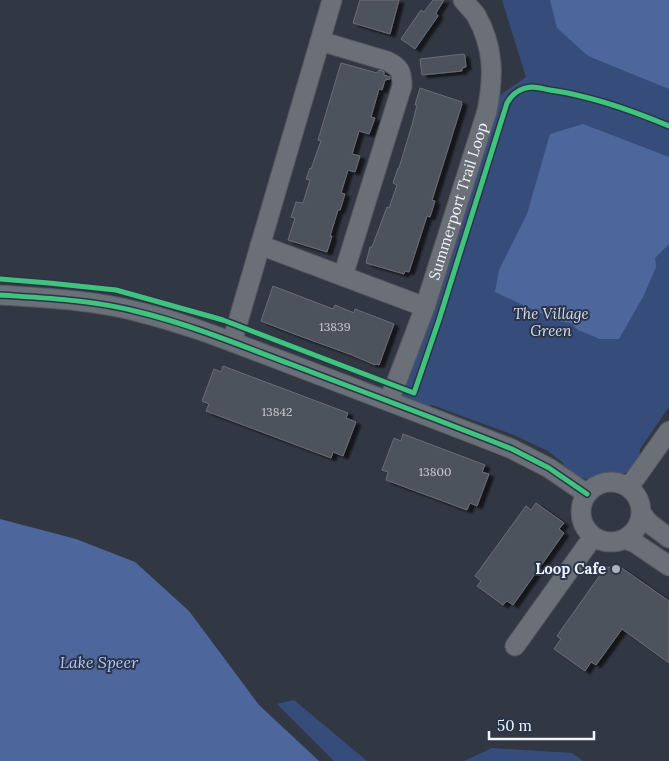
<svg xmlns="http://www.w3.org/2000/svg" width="669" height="761" viewBox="0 0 669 761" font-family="Lora,serif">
<defs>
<filter id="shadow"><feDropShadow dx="5" dy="3" stdDeviation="1" flood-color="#0009"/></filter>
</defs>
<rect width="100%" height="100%" fill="#323843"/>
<!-- green -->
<path fill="#364d7c" d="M502,0H669V407L644,443L640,449L639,459L631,469L625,473L606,474L587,479L578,477L568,471L563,463L548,451L514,435L432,405L423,406L401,398L493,119L499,96L526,77Z
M294,700L367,761H334L277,704Z
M492,748L572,753L583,761H464Z"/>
<!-- water -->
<path fill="#4d679d" d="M550,0H669V89L588,56L557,28Z
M583,124L669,157V244L655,258L656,267L644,295L619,339H600L578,330L571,323L557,321L495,292L499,270L527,214L550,134Z
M0,519L76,539L135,562L189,611L259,705L319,761H0Z"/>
<!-- building -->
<path fill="#4e525c" stroke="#686e77" filter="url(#shadow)" d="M360,0H399L390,34L353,23Z
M433,0H444L436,13L438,16L415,49L401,39L421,10L424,12Z
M464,54L465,57L466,67L462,68V71L422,75L420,59Z
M341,63L377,73L379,70L383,71L384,72V75L390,77V79L385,80L382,90L379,89L371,117L375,118L369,134L359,131L352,154L360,156L355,172L348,170L341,193L345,194L340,210H338L330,236H332L327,252L288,240L295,218L291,217L296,202L303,203L310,180L306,179L310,168L311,169L321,141L318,140Z
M420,88L462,102L461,104H462L432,200L435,201L430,217L427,216L409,272L405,271L404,274L366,263L370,247H372L387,207L389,208L397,185L393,183L398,168H399L412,125L417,105H415Z
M273,286L333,309L335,305L354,313L355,309L394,324L379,365L376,364L375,365L352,355L297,335L261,321Z
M223,366L348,413L346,418L356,422L343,456L333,452L331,458L206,411L209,404L202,401L214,369L221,372Z
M403,434L485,465L482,472L489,474L477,506L470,503L467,510L386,480L388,472L382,470L394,438L401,441Z
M536,503L564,523L559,529L564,533L513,605L507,601L503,605L477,586L481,581L475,576L526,506L531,510Z
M619,566L669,601V663L622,629L596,665L591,662L585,671L554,649L561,639L557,636L605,568Z"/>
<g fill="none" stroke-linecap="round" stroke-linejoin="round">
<!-- minor casing -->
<g stroke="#525760" stroke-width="21">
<g id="minor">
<path d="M320,41L387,61C400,67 402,72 402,86L343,276"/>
<path d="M260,245L425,307"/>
<path d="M0,295C46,298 94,300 139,312C192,325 242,346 293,365C366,393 439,420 512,449L549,468L587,494"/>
<path d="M232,342L332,0"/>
<path id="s1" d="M388,401L395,386L425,307L487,111C494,76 494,47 476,15C472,10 467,5 463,0"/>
<circle cx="611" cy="512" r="30"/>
<path d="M629,487L669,431"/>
<path d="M642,514L649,523L669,538"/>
<path d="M625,539L635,543L669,566"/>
<path d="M515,646L593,537"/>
</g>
</g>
<!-- minor -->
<use href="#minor" stroke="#6a6f78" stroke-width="19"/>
<!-- cycleway casing -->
<g stroke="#2b354a" stroke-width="8">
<path id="cycleway" d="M0,279L49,283L116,290L223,320L414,393L439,320L507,103C512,94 520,88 531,87C537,87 544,89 550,90C592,96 631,110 669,126
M0,295C46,298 94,300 139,312C192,325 242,346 293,365C366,393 439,420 512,449L549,468L587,494"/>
</g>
<!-- cycleway -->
<use href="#cycleway" stroke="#40c37c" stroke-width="5"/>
</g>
<!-- markers -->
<circle fill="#aeb2bc" stroke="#2b354a" stroke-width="2" cx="616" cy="569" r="5"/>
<g text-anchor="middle" stroke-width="4" stroke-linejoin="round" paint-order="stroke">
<!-- number labels -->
<g font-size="12" fill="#c8ccd5">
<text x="335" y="331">13839</text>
<text x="277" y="416">13842</text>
<text x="435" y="476">13800</text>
</g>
<!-- street labels -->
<g font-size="15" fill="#f0f4fd" stroke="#2b354a">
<text dy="5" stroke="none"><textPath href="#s1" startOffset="212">Summerport Trail Loop</textPath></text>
</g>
<!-- park labels -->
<g font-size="15" font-style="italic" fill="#d4ddee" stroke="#2b354a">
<text x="551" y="319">The Village<tspan x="551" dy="17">Green</tspan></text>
</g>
<!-- poi labels -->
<g font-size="15" font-weight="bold" fill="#f0f4fd" stroke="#2b354a" text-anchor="end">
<text x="606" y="574">Loop Cafe</text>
</g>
<!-- water labels -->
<g font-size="16" font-style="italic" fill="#aec7f9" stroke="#2b354a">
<text x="99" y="668">Lake Speer</text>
</g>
</g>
<!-- scale -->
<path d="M489 731v8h105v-8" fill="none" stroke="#f0f4fd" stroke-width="2.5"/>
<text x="497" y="731" font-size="15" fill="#f0f4fd" stroke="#2b354a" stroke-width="4" paint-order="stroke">50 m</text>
</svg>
